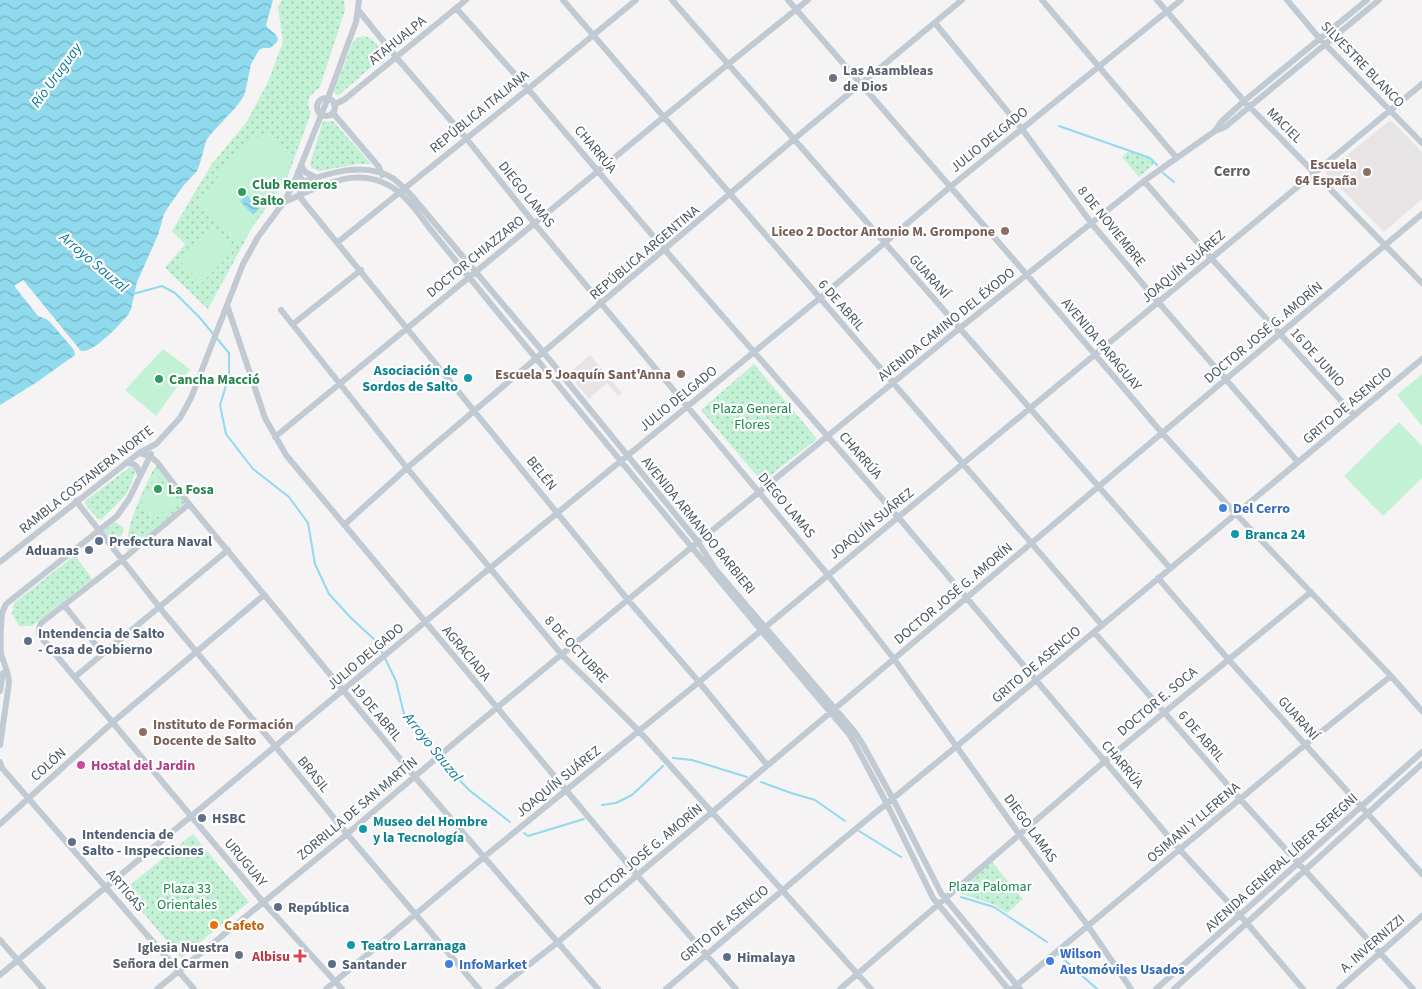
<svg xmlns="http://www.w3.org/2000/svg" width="1422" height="989" viewBox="0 0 1422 989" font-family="'Source Sans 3',sans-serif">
<defs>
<pattern id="grass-dots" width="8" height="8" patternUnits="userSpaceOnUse" patternTransform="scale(1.25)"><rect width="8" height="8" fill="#c3f1d5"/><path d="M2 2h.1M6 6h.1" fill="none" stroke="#a0c6b0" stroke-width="1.8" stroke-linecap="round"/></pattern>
<pattern id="water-waves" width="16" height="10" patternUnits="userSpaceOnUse" patternTransform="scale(1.25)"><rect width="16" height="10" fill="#90daee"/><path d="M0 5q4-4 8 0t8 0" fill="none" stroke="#78b4c4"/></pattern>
</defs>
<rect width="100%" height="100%" fill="#f5f3f3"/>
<!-- education -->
<path fill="#e6e4e5" d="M1389,121L1393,122L1422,152V199L1384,232L1325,173Z
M590,355L622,393L618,396L607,383L589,399L568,374Z"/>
<!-- grass -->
<path fill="url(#grass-dots)" d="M282,0H344L345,10L320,87L310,96L308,104L311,113L286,181L253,226L208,309L165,268L185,244L172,231L211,165L246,123L268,82L283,42L278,7Z
M364,36C373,38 382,47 383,57L339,95H336L334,91L353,42L357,38Z
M323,121L328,122L333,121L371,164H358L319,171L314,169L310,166L311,161Z
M1130,150L1150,159L1154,164L1139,177L1122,157Z
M754,364L817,439L762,482L701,410Z
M157,466L185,503L128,551C124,525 143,493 153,470Z
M130,467L134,468L136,471L130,487L125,496L101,520L97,518L85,504V501Z
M115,522L124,528L120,539L119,549L103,531Z
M75,555L92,579L32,626H19L12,614L14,603Z
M193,834L249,902L181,958L124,890Z
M992,862L1023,899L1007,913L995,905L956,892Z"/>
<!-- garden -->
<path fill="#c3f1d5" d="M266,132L291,160L285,179L239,243L199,205L237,149Z
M212,225L236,248L202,283L178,259Z
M163,349L190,369L156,416L125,390Z
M1422,374V426L1397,395Z
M1399,422L1422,446V478L1383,516L1344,476Z
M156,475L176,502L155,519L142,503Z"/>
<!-- water -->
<path fill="url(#water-waves)" d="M0,0H273L266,25C269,31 276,32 278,39L277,42L270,48H263L259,50L251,64L245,93L242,99L236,107L210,135L206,141L200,163L197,171L184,185L169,206L164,214L158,235L137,282L131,309L128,315C119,325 94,353 81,351L24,281L23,280L15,285V287L38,316L46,319L50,322L74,350L75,355L37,382L0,405Z
M247,195L259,209L253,215L240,201Z"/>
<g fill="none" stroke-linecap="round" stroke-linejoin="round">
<!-- stream -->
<path stroke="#90daee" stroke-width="2" d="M1059,126L1150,158L1157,165
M1163,173L1174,182
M133,294L162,286L175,293L200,318L229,353V376L220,405L226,434L253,469L289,497L308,523L315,564L329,594L351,618L377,642L396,681L404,714L436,755
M439,758L469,790L510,822
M673,758L692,760L747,777
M761,782L791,793L815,800L845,821
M602,805L616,803L632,795L663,766
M859,831L901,857
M524,833L528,836L584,819
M961,897L994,907L1047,942
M1058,954L1097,989"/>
<!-- minor -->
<path stroke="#c1cad2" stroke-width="6" d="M563,0L1102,625
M672,0L1170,568
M788,0L1027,275L1162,433L1236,514L1391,676L1422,711
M1042,0L1176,157
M1157,0L1244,101L1422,283
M1287,0L1320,39L1422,143
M456,8L528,89L665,250L898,517L1180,850L1240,915L1303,989
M359,11L396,57L466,138L534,223L828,575L894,659L1019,834L1088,926L1131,989
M935,23L1022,129L1092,224L1159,303L1298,462
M317 107a9 9 0 1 1 18 0a9 9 0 1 1-18 0Z
M334,105L345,99L466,0
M333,113L379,167L382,175
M1215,131L1221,122L1244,101L1367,0
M301,165L305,172L317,178
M298,172L303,182L299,196L628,600L699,682L767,765
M1144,181L1212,259L1354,415
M293,185C324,175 364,159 394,179C400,184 406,190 411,195L544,353L698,542L716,570L854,731L862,743L893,799L941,893L1020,989
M284,202C317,188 354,165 390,186C409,197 421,218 435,235C455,260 475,284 495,309C613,450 728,594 849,734L856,746L887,804L933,898L1008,989
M338,242L528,89L636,0
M227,305L265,418L286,455L637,875L736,989
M281,310L407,468L562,655L639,731L871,989
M293,324L361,270
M275,437L727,65L808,0
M139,453L150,456L157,462L189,504L343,690L415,777L598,989
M126,463C135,463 138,466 140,476
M76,501L164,613L276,747L347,834L479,989
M189,504L122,560L41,623C38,628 38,631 40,636L264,903L342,989
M344,525L407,468L793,140L962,0
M0,562L139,453L156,444L180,418L191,398L243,264L258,237L284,202L293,185L328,98L356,22L359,0
M1158,578L1228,659L1422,874
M64,605L103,654
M1094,632L1240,799L1413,989
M75,677L228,550
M0,691L3,673
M0,745L9,683C9,672 3,663 1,653C0,640 1,625 2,613L6,604L117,516L129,499L151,454
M0,762L2,768L194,989
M0,824L113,722L264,595
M0,940L43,989
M0,975L490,568L820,298L950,187L1181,0
M157,989L347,834L459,739L698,542L960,328L1144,181L1215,131L1225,127L1379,0
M326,989L484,857L699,682L1422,84
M498,989L558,942L1422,214
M666,989L842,840L957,746L1422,359
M840,989L1105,761L1311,592
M1012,989L1306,744L1391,676
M1156,989L1240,915L1422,752
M1174,989L1422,764
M1339,989L1422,916"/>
</g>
<!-- markers -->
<g fill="#6b7280" stroke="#fff" stroke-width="2">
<circle cx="833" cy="78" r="5"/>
<circle cx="239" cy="955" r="5"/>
</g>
<g fill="#8d6e63" stroke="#fff" stroke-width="2">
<circle cx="1367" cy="172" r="5"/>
<circle cx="1005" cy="231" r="5"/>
<circle cx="681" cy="374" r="5"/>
<circle cx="143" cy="732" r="5"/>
</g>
<g fill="#2e9e5b" stroke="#fff" stroke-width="2">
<circle cx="242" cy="192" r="5"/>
<circle cx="159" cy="379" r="5"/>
<circle cx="158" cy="489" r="5"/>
</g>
<g fill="#0f9aa8" stroke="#fff" stroke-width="2">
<circle cx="468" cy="378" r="5"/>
<circle cx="1235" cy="534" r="5"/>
<circle cx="363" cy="829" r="5"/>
<circle cx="351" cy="945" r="5"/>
</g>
<g fill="#3f7fe0" stroke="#fff" stroke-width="2">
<circle cx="1223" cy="508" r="5"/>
<circle cx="1050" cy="961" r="5"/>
<circle cx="449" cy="964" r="5"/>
</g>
<g fill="#5c6f8a" stroke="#fff" stroke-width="2">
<circle cx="99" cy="541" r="5"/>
<circle cx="89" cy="550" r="5"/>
<circle cx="28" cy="641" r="5"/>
<circle cx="202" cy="818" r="5"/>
<circle cx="72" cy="842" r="5"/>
<circle cx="278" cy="907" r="5"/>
<circle cx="727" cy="957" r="5"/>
<circle cx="332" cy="964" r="5"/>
</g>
<circle fill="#d1479c" stroke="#fff" stroke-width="2" cx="81" cy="765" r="5"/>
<circle fill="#e8710a" stroke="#fff" stroke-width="2" cx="214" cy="925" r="5"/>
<path fill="#e0444e" stroke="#fff" stroke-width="2" d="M297.5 948.5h5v5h5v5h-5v5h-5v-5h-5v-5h5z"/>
<g text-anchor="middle" stroke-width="4.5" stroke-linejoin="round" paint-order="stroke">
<!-- street labels -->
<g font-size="14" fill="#4a5661" stroke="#fff">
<text transform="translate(397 40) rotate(-39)" y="5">ATAHUALPA</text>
<text transform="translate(1363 64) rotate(46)" y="5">SILVESTRE BLANCO</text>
<text transform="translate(479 111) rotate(-39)" y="5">REPÚBLICA ITALIANA</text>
<text transform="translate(1285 125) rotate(45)" y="5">MACIEL</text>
<text transform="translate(989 139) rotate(-39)" y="5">JULIO DELGADO</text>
<text transform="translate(596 149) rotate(50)" y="5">CHARRÚA</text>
<text transform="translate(527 194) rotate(51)" y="5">DIEGO LAMAS</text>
<text transform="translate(1112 226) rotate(51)" y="5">8 DE NOVIEMBRE</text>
<text transform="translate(644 252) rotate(-40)" y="5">REPÚBLICA ARGENTINA</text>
<text transform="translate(475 256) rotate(-39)" y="5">DOCTOR CHIAZZARO</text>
<text transform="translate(1183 266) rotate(-40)" y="5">JOAQUÍN SUÁREZ</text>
<text transform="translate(930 276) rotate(48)" y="5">GUARANÍ</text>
<text transform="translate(842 305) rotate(49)" y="5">6 DE ABRIL</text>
<text transform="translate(946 324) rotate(-39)" y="5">AVENIDA CAMINO DEL ÉXODO</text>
<text transform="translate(1263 332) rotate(-40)" y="5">DOCTOR JOSÉ G. AMORÍN</text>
<text transform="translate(1102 344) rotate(50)" y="5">AVENIDA PARAGUAY</text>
<text transform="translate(1318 357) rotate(48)" y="5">16 DE JUNIO</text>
<text transform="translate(678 398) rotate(-39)" y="5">JULIO DELGADO</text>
<text transform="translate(1347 405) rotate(-40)" y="5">GRITO DE ASENCIO</text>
<text transform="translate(861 455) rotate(49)" y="5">CHARRÚA</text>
<text transform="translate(542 473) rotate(51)" y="5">BELÉN</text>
<text transform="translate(86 479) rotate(-38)" y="5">RAMBLA COSTANERA NORTE</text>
<text transform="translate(787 505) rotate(50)" y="5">DIEGO LAMAS</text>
<text transform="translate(871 523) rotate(-39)" y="5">JOAQUÍN SUÁREZ</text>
<text transform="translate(699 525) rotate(51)" y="5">AVENIDA ARMANDO BARBIERI</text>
<text transform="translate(953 593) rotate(-40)" y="5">DOCTOR JOSÉ G. AMORÍN</text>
<text transform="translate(577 649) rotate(47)" y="5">8 DE OCTUBRE</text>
<text transform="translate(467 653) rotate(50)" y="5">AGRACIADA</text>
<text transform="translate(365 656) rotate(-40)" y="5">JULIO DELGADO</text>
<text transform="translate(1036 664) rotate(-40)" y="5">GRITO DE ASENCIO</text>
<text transform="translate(1157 701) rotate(-40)" y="5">DOCTOR E. SOCA</text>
<text transform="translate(377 712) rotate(50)" y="5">19 DE ABRIL</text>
<text transform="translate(1299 718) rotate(48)" y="5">GUARANÍ</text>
<text transform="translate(1202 736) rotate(49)" y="5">6 DE ABRIL</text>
<text transform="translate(48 764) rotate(-42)" y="5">COLÓN</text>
<text transform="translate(1123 764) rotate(50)" y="5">CHARRÚA</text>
<text transform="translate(314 774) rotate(51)" y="5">BRASIL</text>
<text transform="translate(558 781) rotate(-39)" y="5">JOAQUÍN SUÁREZ</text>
<text transform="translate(357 808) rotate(-40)" y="5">ZORRILLA DE SAN MARTÍN</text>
<text transform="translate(1193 822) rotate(-40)" y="5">OSIMANI Y LLERENA</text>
<text transform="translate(1031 828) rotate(54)" y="5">DIEGO LAMAS</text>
<text transform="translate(643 854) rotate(-40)" y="5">DOCTOR JOSÉ G. AMORÍN</text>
<text transform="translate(246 862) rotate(50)" y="5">URUGUAY</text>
<text transform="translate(1281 862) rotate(-42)" y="5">AVENIDA GENERAL LÍBER SEREGNI</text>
<text transform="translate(126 890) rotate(49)" y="5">ARTIGAS</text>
<text transform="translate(724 923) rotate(-40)" y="5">GRITO DE ASENCIO</text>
<text transform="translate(1372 943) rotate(-41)" y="5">A. INVERNIZZI</text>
</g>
<!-- worship labels -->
<g font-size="14" font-weight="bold" fill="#5b616d" stroke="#fff" text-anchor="start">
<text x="843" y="75">Las Asambleas<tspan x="843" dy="16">de Dios</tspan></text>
<text x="229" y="952" text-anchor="end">Iglesia Nuestra<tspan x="229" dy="16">Señora del Carmen</tspan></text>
</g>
<!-- education labels -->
<g font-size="14" font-weight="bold" fill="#785e54" stroke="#fff" text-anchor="end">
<text x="1357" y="169">Escuela<tspan x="1357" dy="16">64 España</tspan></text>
<text x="995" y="236">Liceo 2 Doctor Antonio M. Grompone</text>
<text x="671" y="379">Escuela 5 Joaquín Sant'Anna</text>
<text x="153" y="729" text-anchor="start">Instituto de Formación<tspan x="153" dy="16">Docente de Salto</tspan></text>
</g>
<!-- leisure labels -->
<g font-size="14" font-weight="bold" fill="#27864d" stroke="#fff" text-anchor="start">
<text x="252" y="189">Club Remeros<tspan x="252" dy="16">Salto</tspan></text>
<text x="169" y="384">Cancha Macció</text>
<text x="168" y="494">La Fosa</text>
</g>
<!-- culture labels -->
<g font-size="14" font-weight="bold" fill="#0d838f" stroke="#fff" text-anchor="start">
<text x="458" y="375" text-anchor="end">Asociación de<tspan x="458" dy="16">Sordos de Salto</tspan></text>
<text x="1245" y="539">Branca 24</text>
<text x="373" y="826">Museo del Hombre<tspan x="373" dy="16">y la Tecnología</tspan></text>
<text x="361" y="950">Teatro Larranaga</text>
</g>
<!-- park labels -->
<g font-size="14" fill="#17864f" stroke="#fff">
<text x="752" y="413">Plaza General<tspan x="752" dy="16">Flores</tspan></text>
<text x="990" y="891">Plaza Palomar</text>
<text x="187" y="893">Plaza 33<tspan x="187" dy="16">Orientales</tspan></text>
</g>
<!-- shop labels -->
<g font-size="14" font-weight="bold" fill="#366cbe" stroke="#fff" text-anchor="start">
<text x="1233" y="513">Del Cerro</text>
<text x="1060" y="958">Wilson<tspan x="1060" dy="16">Automóviles Usados</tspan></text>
<text x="459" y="969">InfoMarket</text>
</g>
<!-- service labels -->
<g font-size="14" font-weight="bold" fill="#4e5e75" stroke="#fff" text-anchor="start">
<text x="109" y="546">Prefectura Naval</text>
<text x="79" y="555" text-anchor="end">Aduanas</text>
<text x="38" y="638">Intendencia de Salto<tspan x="38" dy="16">- Casa de Gobierno</tspan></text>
<text x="212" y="823">HSBC</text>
<text x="82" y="839">Intendencia de<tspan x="82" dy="16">Salto - Inspecciones</tspan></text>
<text x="288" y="912">República</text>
<text x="737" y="962">Himalaya</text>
<text x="342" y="969">Santander</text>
</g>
<!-- hotel labels -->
<g font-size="14" font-weight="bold" fill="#b23c85" stroke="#fff" text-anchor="start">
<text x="91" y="770">Hostal del Jardin</text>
</g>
<!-- food labels -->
<g font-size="14" font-weight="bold" fill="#c56008" stroke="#fff" text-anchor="start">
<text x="224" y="930">Cafeto</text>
</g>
<!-- health labels -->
<g font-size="14" font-weight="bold" fill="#be3a42" stroke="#fff" text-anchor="end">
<text x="290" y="961">Albisu</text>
</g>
<!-- water labels -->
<g font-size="15" font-style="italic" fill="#0c7c9b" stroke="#fff">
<text transform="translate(56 75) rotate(-54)" y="5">Río Uruguay</text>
<text transform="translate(94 262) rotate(40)" y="5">Arroyo Sauzal</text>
<text transform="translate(433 747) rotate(51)" y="5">Arroyo Sauzal</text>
</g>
<!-- neighbourhood labels -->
<g font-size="15" font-weight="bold" fill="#5f6368" stroke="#fff">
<text x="1232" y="176">Cerro</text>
</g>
</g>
</svg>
